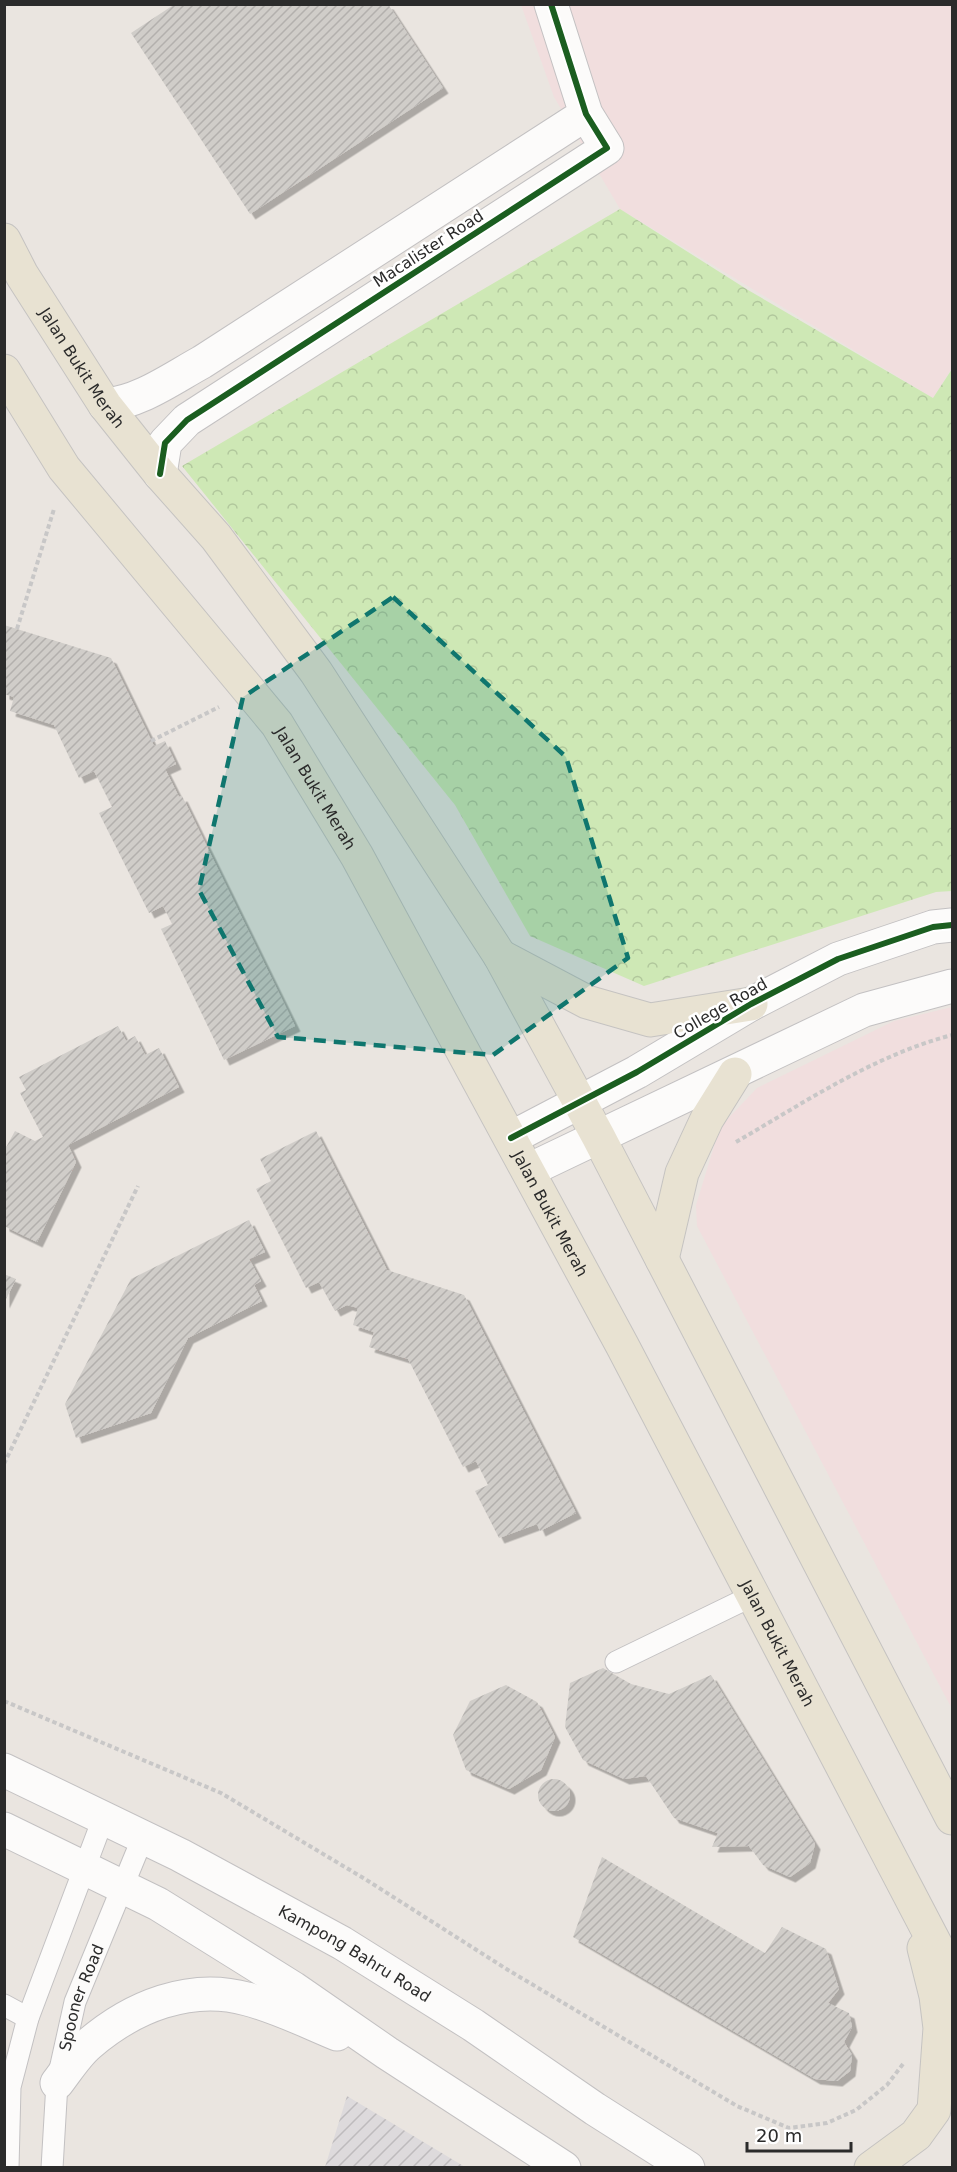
<svg xmlns="http://www.w3.org/2000/svg" width="957" height="2172" viewBox="0 0 957 2172" font-family="'DejaVu Sans',sans-serif">
<defs>
<pattern id="industrial-furrows" width="10" height="10" patternUnits="userSpaceOnUse" patternTransform="scale(1.5)"><rect width="10" height="10" fill="#dddadc"/><path d="M-1 1l2-2M0 10L10 0M9 11l2-2" fill="none" stroke="#bebbbd"/></pattern>
<pattern id="park-crowns" width="20" height="18" patternUnits="userSpaceOnUse" patternTransform="scale(1.5)"><rect width="20" height="18" fill="#cee8b5"/><path d="M2 6a3 3 0 1 1 6 0M12 15a3 3 0 1 1 6 0" fill="none" stroke="#b1c79c"/></pattern>
<pattern id="building-hatch" width="6" height="6" patternUnits="userSpaceOnUse" patternTransform="scale(1.5)"><rect width="6" height="6" fill="#d0cdc9"/><path d="M-1 1l2-2M0 6l6-6M5 7l2-2" fill="none" stroke="#b3b0ad"/></pattern>
<filter id="shadow"><feDropShadow dx="5.5" dy="5.5" stdDeviation="0" flood-color="#0004"/></filter>
</defs>
<rect width="100%" height="100%" fill="#eae5e0"/>
<!-- industrial -->
<path fill="url(#industrial-furrows)" d="M347,2096L465,2167H325Z"/>
<!-- medical -->
<path fill="#f1dede" d="M521,5H952V368L933,398L620,209L554,97Z
M952,1007V1709L697,1226L696,1205L720,1127L757,1088L894,1021Z"/>
<!-- park -->
<path fill="url(#park-crowns)" d="M620,209L748,290L933,398L952,369V891L936,892L644,986L530,936L455,805L182,466Z"/>
<!-- building -->
<path fill="url(#building-hatch)" filter="url(#shadow)" d="M175,4H388L443,88L250,214L131,33Z
M4,625L111,658L154,746L165,741L176,764L165,769L179,797L182,796L295,1026L224,1060L161,929L172,924L163,906L149,913L99,813L112,807L94,771L79,778L54,725L10,711L14,697L4,694Z
M118,1026L126,1041L135,1036L145,1055L159,1048L179,1087L68,1145L76,1162L37,1242L4,1226V1151L15,1131L35,1141L43,1137L20,1093L26,1090L19,1077Z
M316,1131L387,1270L464,1295L576,1513L540,1531L537,1524L499,1538L475,1491L488,1485L476,1461L463,1467L408,1359L369,1347L374,1332L353,1325L358,1308L347,1305L335,1311L319,1282L306,1288L256,1189L271,1181L260,1159Z
M249,1220L265,1252L249,1259L261,1281L254,1285L262,1301L188,1338L151,1413L76,1438L65,1404L131,1279Z
M4,1274L16,1279L4,1303Z
M603,1668L631,1684L669,1694L711,1675L815,1844L810,1863L790,1877L763,1865L749,1846L712,1847L718,1833L674,1818L646,1776L624,1779L583,1760L565,1727L570,1683Z
M506,1685L537,1702L555,1737L541,1770L509,1789L466,1770L453,1735L470,1701Z
M538 1795a16 16 0 1 1 32 0a16 16 0 1 1-32 0Z
M602,1857L765,1953L782,1927L826,1949L839,1989L828,2003L849,2013L852,2027L844,2042L852,2055L850,2071L837,2081L815,2079L573,1937Z"/>
<g fill="none" stroke-linecap="round" stroke-linejoin="round">
<!-- lane casing -->
<g stroke="#c3c1c2" stroke-width="23">
<g id="lane">
<path d="M616,1662L754,1595"/>
<path d="M4,2005L28,2018"/>
<path d="M8,2168L10,2087L28,2018L103,1819"/>
<path id="s1" d="M52,2168L57,2083L75,2002L143,1837"/>
</g>
</g>
<!-- street casing -->
<g stroke="#c3c1c2" stroke-width="35">
<path id="street" d="M105,405C140,402 171,379 202,362L586,114
M160,474L165,443L187,420L607,148L586,114L551,4
M511,1138L637,1072L751,1004L838,959L933,927L952,925
M529,1170L864,1010L952,986"/>
</g>
<!-- secondary casing -->
<g stroke="#c3c1c2" stroke-width="35">
<g id="secondary">
<path id="s2" d="M4,1770L180,1855L342,1943L473,2025L595,2109L688,2168"/>
<path d="M4,1829L158,1904L293,1988L387,2053L564,2168"/>
<path d="M57,2083C67,2070 77,2054 89,2044C132,2007 190,1983 247,1999C278,2007 308,2022 337,2034"/>
</g>
</g>
<!-- primary casing -->
<g stroke="#c5c3c1" stroke-width="35">
<g id="primary">
<path id="s3" d="M4,240L22,275L105,405L160,474L216,537L316,672L500,956L598,1136L952,1818"/>
<path id="s4" d="M4,371L64,468L277,724L357,856L622,1345L952,1976"/>
<path d="M500,956L587,1002L650,1020L751,1004"/>
<path d="M662,1259L682,1173L707,1119L735,1074"/>
<path d="M871,2168L916,2135L934,2110L940,2028L936,1996L924,1948"/>
</g>
</g>
<!-- path -->
<path stroke="#c8c7c7" stroke-width="4" stroke-dasharray="4.5 3" stroke-linecap="butt" d="M17,629L54,509
M151,741L219,707
M736,1142C805,1102 875,1055 952,1035
M4,1464L138,1186
M4,1701L221,1793L365,1879L508,1970L737,2106L789,2128L827,2123L856,2110L887,2085L903,2064"/>
<!-- lane -->
<use href="#lane" stroke="#fcfbfa" stroke-width="21"/>
<!-- street -->
<use href="#street" stroke="#fcfbfa" stroke-width="33"/>
<!-- secondary -->
<use href="#secondary" stroke="#fcfbfa" stroke-width="33"/>
<!-- primary -->
<use href="#primary" stroke="#e8e2d2" stroke-width="33"/>
<!-- cycleway casing -->
<g stroke="#fff" stroke-width="10">
<path id="cycleway" d="M160,474L165,443L187,420L607,148L586,114L551,4
M511,1138L637,1072L751,1004L838,959L933,927L952,925"/>
</g>
<!-- cycleway -->
<use href="#cycleway" stroke="#1b5e20" stroke-width="6"/>
</g>
<!-- marked area -->
<path fill="#0f766e" fill-opacity="0.2" stroke="#0f766e" stroke-width="4.5" stroke-dasharray="12 8" stroke-linejoin="round" d="M393,597L566,757L628,958L493,1055L278,1037L199,890L243,697Z"/>
<g text-anchor="middle" stroke-width="5" stroke-linejoin="round" paint-order="stroke">
<!-- street labels -->
<g font-size="16" fill="#2b2b2b" stroke="#fff">
<text transform="translate(428 248) rotate(-33)" y="6">Macalister Road</text>
<text dy="6" stroke="none"><textPath href="#s3" startOffset="150">Jalan Bukit Merah</textPath></text>
<text dy="6" stroke="none"><textPath href="#s4" startOffset="522">Jalan Bukit Merah</textPath></text>
<text transform="translate(720 1008) rotate(-30)" y="6">College Road</text>
<text dy="6" stroke="none"><textPath href="#s4" startOffset="1008">Jalan Bukit Merah</textPath></text>
<text dy="6" stroke="none"><textPath href="#s4" startOffset="1494">Jalan Bukit Merah</textPath></text>
<text dy="6" stroke="none"><textPath href="#s2" startOffset="396">Kampong Bahru Road</textPath></text>
<text dy="6" stroke="none"><textPath href="#s1" startOffset="174">Spooner Road</textPath></text>
</g>
</g>
<!-- border -->
<rect width="957" height="2172" fill="none" stroke="#2b2b2b" stroke-width="12"/>
<!-- scale -->
<path d="M747 2142v9h104v-9" fill="none" stroke="#2b2b2b" stroke-width="3"/>
<text x="756" y="2142" font-size="18" fill="#2b2b2b" stroke="#ffffff" stroke-width="4.5" paint-order="stroke">20 m</text>
</svg>
